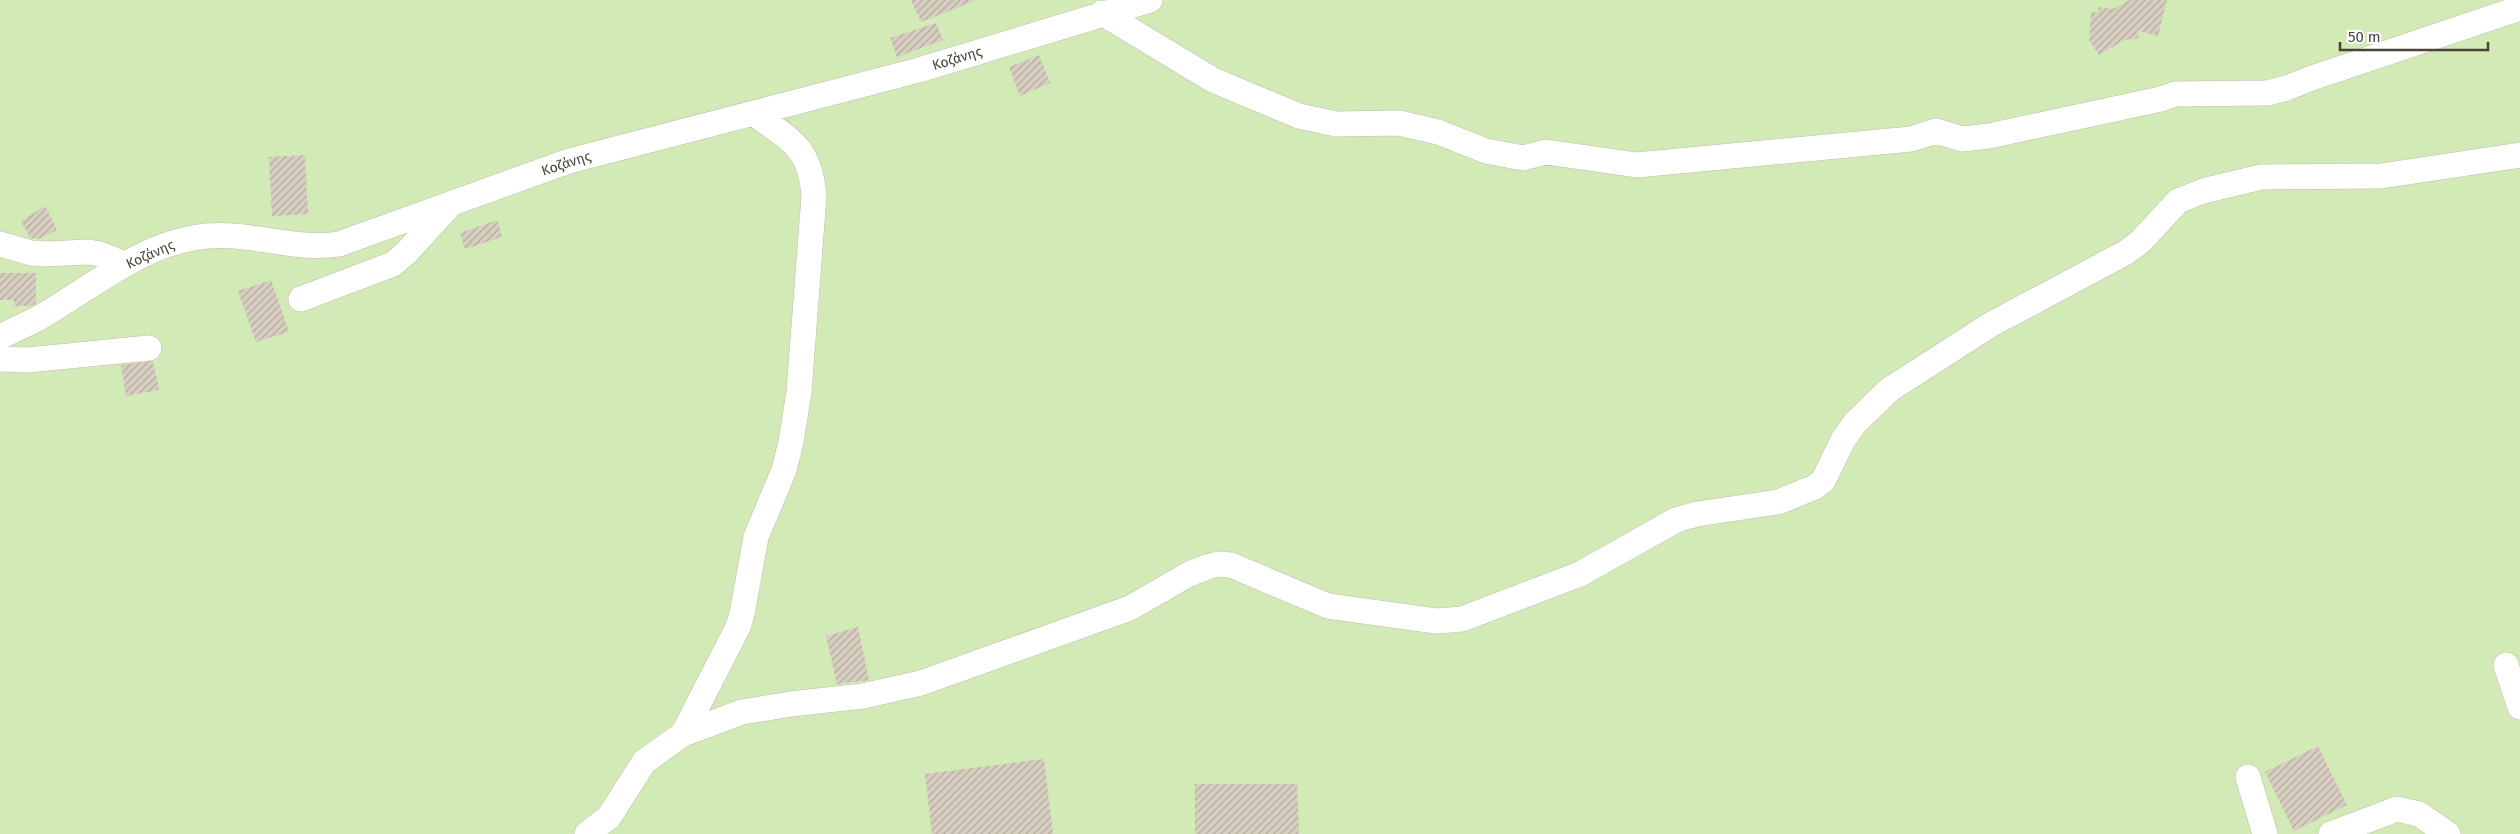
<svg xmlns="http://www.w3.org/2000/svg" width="2520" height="834" viewBox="0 0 2520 834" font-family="'Fira Sans',sans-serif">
<defs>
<pattern id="building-hatch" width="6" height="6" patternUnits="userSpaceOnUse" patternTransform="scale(1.25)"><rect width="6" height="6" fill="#d8cfc1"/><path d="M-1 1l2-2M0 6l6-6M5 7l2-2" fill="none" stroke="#b1aa9e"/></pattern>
</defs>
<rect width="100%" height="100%" fill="#f6f3ec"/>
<!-- park -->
<path fill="#d2eab5" d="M0,0H2520V834H0Z"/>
<!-- building -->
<path fill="url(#building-hatch)" d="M911,0H974V1L921,22Z
M2130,0H2167L2158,36L2137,30L2139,38L2124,40L2099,55L2089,40L2091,12L2099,13L2098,7L2113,9Z
M936,23L943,40L897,57L890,38Z
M1039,55L1050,83L1020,96L1009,67Z
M305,155L308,214L272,216L269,157Z
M45,206L57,230L39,239L30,238L21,221Z
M497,220L502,237L465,249L460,233Z
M0,273H36V303L31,306H14V300H0Z
M271,280L289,332L256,342L238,291Z
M153,361L159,390L126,396L121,365Z
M858,627L869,680L837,684L826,636Z
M2318,746L2347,805L2294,831L2265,772Z
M1044,759L1053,834H932L925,774Z
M1195,784H1297L1299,834H1195Z"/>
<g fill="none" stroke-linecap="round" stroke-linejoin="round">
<!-- minor casing -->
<g stroke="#c2bbae" stroke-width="26">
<path id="minor" d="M1102,13L1213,80L1299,116L1336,124L1399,123L1438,132L1486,151L1523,158L1546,152L1637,165L1911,139L1936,131L1962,139L1989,136L2161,99L2175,94L2267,93L2287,88L2312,78L2520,8
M0,244L31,253L47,254L88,252L100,254L125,264
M301,299L393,264L406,253L449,206
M0,337C12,331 25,325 37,319C92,288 142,242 207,236C251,232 295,251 339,244L569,161L919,70L1150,0
M0,359L28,360L149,348
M2506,665L2520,707
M683,734L738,627L742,614L756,537L784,470L791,442L799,392L814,196C810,146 790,140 753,113
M2248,777L2265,834
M587,834L609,817L644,762L683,734L742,712L791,704L863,696L921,683L1130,608L1189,574L1207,567L1218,564L1231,565L1328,606L1436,621L1462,619L1580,574L1676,520L1697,514L1778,502L1815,487L1823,481L1843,440L1855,423L1889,390L1990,325L2125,253L2140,242L2178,201L2203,191L2261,177L2381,176L2520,155
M2331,834L2397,809L2419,814L2448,834"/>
</g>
<!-- minor -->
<use href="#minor" stroke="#fff" stroke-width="25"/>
</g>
<g text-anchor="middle" stroke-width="4" stroke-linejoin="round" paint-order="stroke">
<!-- street labels -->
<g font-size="14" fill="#4b4439" stroke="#fff">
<text transform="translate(957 58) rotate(-17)" y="5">Κοζάνης</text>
<text transform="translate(566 163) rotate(-18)" y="5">Κοζάνης</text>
<text transform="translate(150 254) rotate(-24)" y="5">Κοζάνης</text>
</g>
</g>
<!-- scale -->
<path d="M2340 42v8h148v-8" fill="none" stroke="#4b4439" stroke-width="2.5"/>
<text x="2348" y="42" font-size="15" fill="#4b4439" stroke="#ffffff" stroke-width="4" paint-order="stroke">50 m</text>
</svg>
